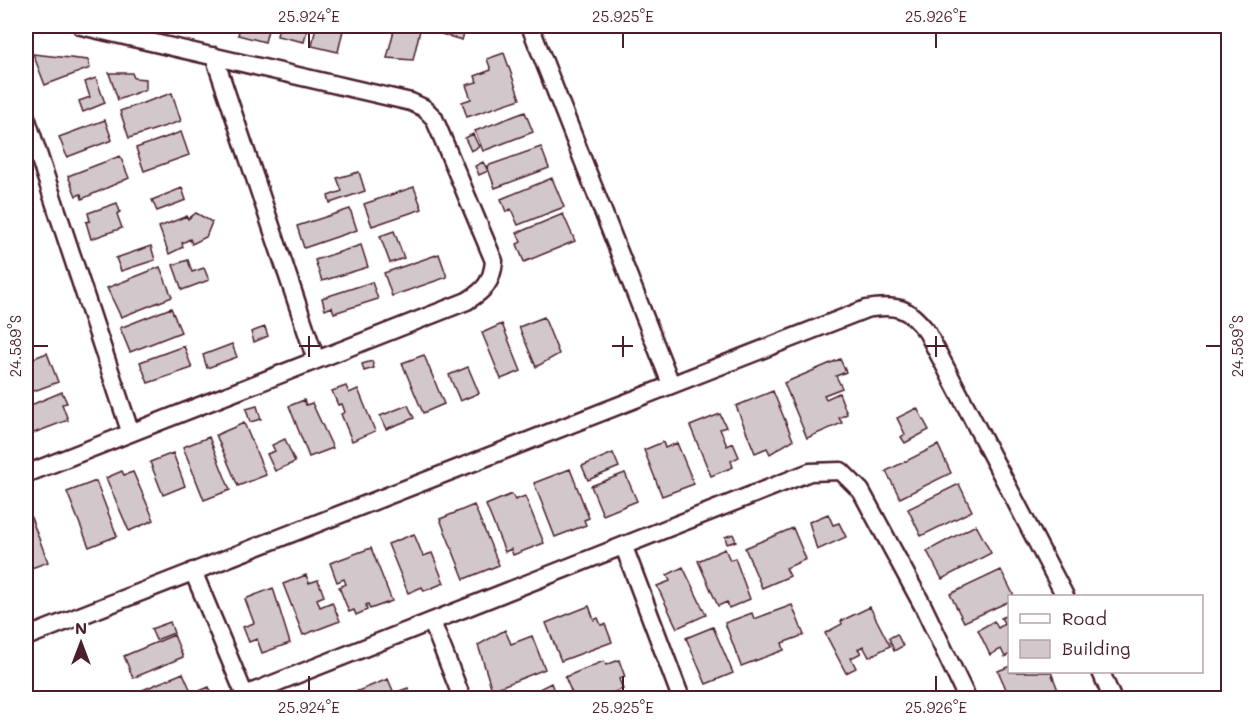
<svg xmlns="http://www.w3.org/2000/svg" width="1254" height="724" viewBox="0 0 1254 724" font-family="Mali,sans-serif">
<rect width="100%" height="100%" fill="#fff"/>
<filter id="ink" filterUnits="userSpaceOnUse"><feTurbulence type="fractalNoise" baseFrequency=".0167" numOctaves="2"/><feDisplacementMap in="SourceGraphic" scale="12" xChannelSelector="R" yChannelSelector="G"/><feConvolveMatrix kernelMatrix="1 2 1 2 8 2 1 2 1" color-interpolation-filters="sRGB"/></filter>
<g filter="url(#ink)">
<!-- building -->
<path fill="#d2c7cb" stroke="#4a1f2b" stroke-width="1.5" d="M240,26H269L265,42L238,35Z
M279,26H308L304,42L277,36Z
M316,26H344L338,52L312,46Z
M395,26H421L413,60L387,58Z
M433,26H462L466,27L462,40L431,31Z
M504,53L520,99L467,117L462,102L471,99L466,85L477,82L475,76L491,70L487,59Z
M33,54L88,60L90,68L45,85Z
M109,73H132L134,78L146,79V89L118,100Z
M96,78L105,103L83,112L79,101L90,97L85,82Z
M172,93L181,121L129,138L120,111Z
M525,112L533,132L483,151L475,131Z
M105,120L112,140L67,157L59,137Z
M181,132L189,155L144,171L136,148Z
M473,134L479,147L471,151L465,138Z
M541,147L549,168L495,188L487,166Z
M120,156L129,178L82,199L81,194L76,196L68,176Z
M483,162L488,171L479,175L475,166Z
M359,172L365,191L330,203L328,196L342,191L337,178Z
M552,178L564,207L518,225L511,209L506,212L501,199Z
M414,187L422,209L372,226L364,204Z
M182,188L186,200L157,211L152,200Z
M117,203L120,212L117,214L122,228L91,239L86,222L90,221L88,213Z
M350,209L357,230L304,248L297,226Z
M196,213L212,222L206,237L192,244L190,239L182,243L183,247L169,254L159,227L187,216L188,219Z
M563,214L575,241L524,262L517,244L521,242L517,233Z
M394,231L404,258L390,263L380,236Z
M361,245L368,267L322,281L315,260Z
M151,246L155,260L121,271L116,258Z
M439,254L447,277L392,296L384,273Z
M188,260L192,272L204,268L209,280L182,290L173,265Z
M160,267L172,297L121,317L107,288Z
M372,282L378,299L334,313L332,307L325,310L322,298Z
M171,308L181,332L130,352L120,328Z
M544,317L559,354L536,367L519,327Z
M502,324L521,371L501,379L482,333Z
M265,327L268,336L254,342L251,332Z
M232,344L237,357L207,368L203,355Z
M184,346L192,368L148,383L140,362Z
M47,353L58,382L26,394V361Z
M424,355L444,404L423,413L402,363Z
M840,359L846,372L836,376L842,388L824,395L826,399L839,393L847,414L839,418L842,423L807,438L784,383Z
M372,361L374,368L364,371L362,364Z
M468,367L479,393L460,401L449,375Z
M346,386L349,393L358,389L375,431L352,441L341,414L345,412L342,404L338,405L332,391Z
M773,391L793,440L770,454L767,448L755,453L736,406Z
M62,392L67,403L62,404L68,420L26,436V407Z
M304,400L306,405L312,403L333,448L309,457L289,406Z
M408,405L414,418L386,429L380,416Z
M257,406L261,419L250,422L246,409Z
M917,408L929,430L905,443L901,437L905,434L897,418Z
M720,414L726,427L720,429L727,446L733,443L739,457L731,461L733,467L711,476L690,426Z
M244,423L266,475L238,486L216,435Z
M209,437L230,490L204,500L183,447Z
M285,439L295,462L275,471L267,454L275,451L272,445Z
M663,442L665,448L677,443L694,484L662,496L644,450Z
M938,445L951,473L900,498L886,471Z
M173,453L185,486L163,495L150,462Z
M613,453L619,467L588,480L582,466Z
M570,469L589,518L584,520L586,525L555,537L534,483Z
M122,471L124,475L133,472L154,520L129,531L106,478Z
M625,473L637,501L603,515L591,486Z
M96,481L117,536L89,547L67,492Z
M959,484L972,511L921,536L908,509Z
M512,494L515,500L525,496L544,543L513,555L511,549L505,552L486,505Z
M474,505L499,565L464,579L440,519Z
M828,514L833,525L839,523L846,537L817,550L809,522Z
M30,515L48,562L26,570V516Z
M976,525L991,553L942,579L927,551Z
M793,528L806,559L786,568L790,576L762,588L745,548Z
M414,534L423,556L432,553L444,583L424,591L422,587L408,593L388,544Z
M733,534L736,541L727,544L725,537Z
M371,548L392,601L370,609L368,604L366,605L367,610L356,615L354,610L349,612L339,587L346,584L344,579L337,582L330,563Z
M725,549L730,560L735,558L750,599L729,608L727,602L718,606L698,561Z
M683,567L706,615L677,628L657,586L670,581L667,575Z
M1001,570L1014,596H1010V601L964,622L950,594Z
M306,575L309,583L318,580L324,596L317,599L320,607L332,602L340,621L303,635L283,584Z
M273,588L290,643L262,653L257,639L249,642L243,627L254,623L245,599Z
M792,605L804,635L782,643L784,650L741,666L725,623L752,613L754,619Z
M589,606L594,620L598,618L601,625L605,624L612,642L561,661L546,623Z
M870,607L890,646L869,657L863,646L858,649L861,653L851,658L856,668L846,673L825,633L842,624L841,621Z
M1010,614V654L1005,657L1001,649L990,655L978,630L994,621L998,628L1005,624L1001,618Z
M170,622L174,633L156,640L151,629Z
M713,627L733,673L706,684L686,638Z
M505,630L511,644L532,636L545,669L492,690L478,645Z
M897,634L903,646L894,651L889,638Z
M174,635L183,657L133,678L124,656Z
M619,660L625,677L619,679L623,689L598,698H574L565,677L604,661L606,665Z
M1010,666V672H1051L1058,690L1042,696L1043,698H1010L998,671Z
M183,673L194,698H135L133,694Z
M388,679L394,693L408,688L412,698H349L348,695Z
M551,683L557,698H543L539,689Z
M209,687L214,698H199L197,692Z"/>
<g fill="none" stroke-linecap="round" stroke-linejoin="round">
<!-- minor casing -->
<g stroke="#4a1f2b" stroke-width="21">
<path id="minor" d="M530,26L671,384
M214,56L316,360
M26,117L130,431
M26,474L467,301C485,290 492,282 494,261L434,118L424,108L411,102L81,26
M624,547L681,698
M193,571L246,698
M432,622L462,698
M26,637L866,309C897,304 908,307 927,332L1065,596
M1101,672L1112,698
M245,695L810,472L841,471L861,491L923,606L967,698"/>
</g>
<!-- minor -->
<use href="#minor" stroke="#fff" stroke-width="16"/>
</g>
</g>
<!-- ticks -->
<path fill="none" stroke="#4a1f2b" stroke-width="2" d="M309,33V48M623,33V48M936,33V48M309,336V357M623,336V357M936,336V357M33,346H48M299,346H320M612,346H633M926,346H947M1206,346H1221M309,676V691M623,676V691M936,676V691"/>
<!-- margin -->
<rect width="1254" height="724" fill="none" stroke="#fff" stroke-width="66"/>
<!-- legend -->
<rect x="1008" y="595" width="195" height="78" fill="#ffffff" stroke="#b7a5aa" stroke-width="1.5"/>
<rect x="1020" y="614" width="30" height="9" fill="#ffffff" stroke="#b7a5aa" stroke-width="1.5"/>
<text x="1062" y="625" font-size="18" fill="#4a1f2b">Road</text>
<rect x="1020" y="640" width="30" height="18" fill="#d2c7cb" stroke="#b7a5aa" stroke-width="1.5"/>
<text x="1062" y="655" font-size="18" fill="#4a1f2b">Building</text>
<!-- north arrow -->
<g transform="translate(81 643)" stroke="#ffffff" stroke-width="4.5" paint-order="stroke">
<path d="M0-4.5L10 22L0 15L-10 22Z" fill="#4a1f2b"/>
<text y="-9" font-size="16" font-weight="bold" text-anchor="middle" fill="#4a1f2b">N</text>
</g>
<rect x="33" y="33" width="1188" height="658" fill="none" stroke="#4a1f2b" stroke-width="2"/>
<g font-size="15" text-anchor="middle" fill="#4a1f2b">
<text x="309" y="22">25.924°E</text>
<text x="623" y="22">25.925°E</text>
<text x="936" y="22">25.926°E</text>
<text transform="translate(16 346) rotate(-90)" y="5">24.589°S</text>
<text transform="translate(1238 346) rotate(-90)" y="5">24.589°S</text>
<text x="309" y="713">25.924°E</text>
<text x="623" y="713">25.925°E</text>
<text x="936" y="713">25.926°E</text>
</g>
</svg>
